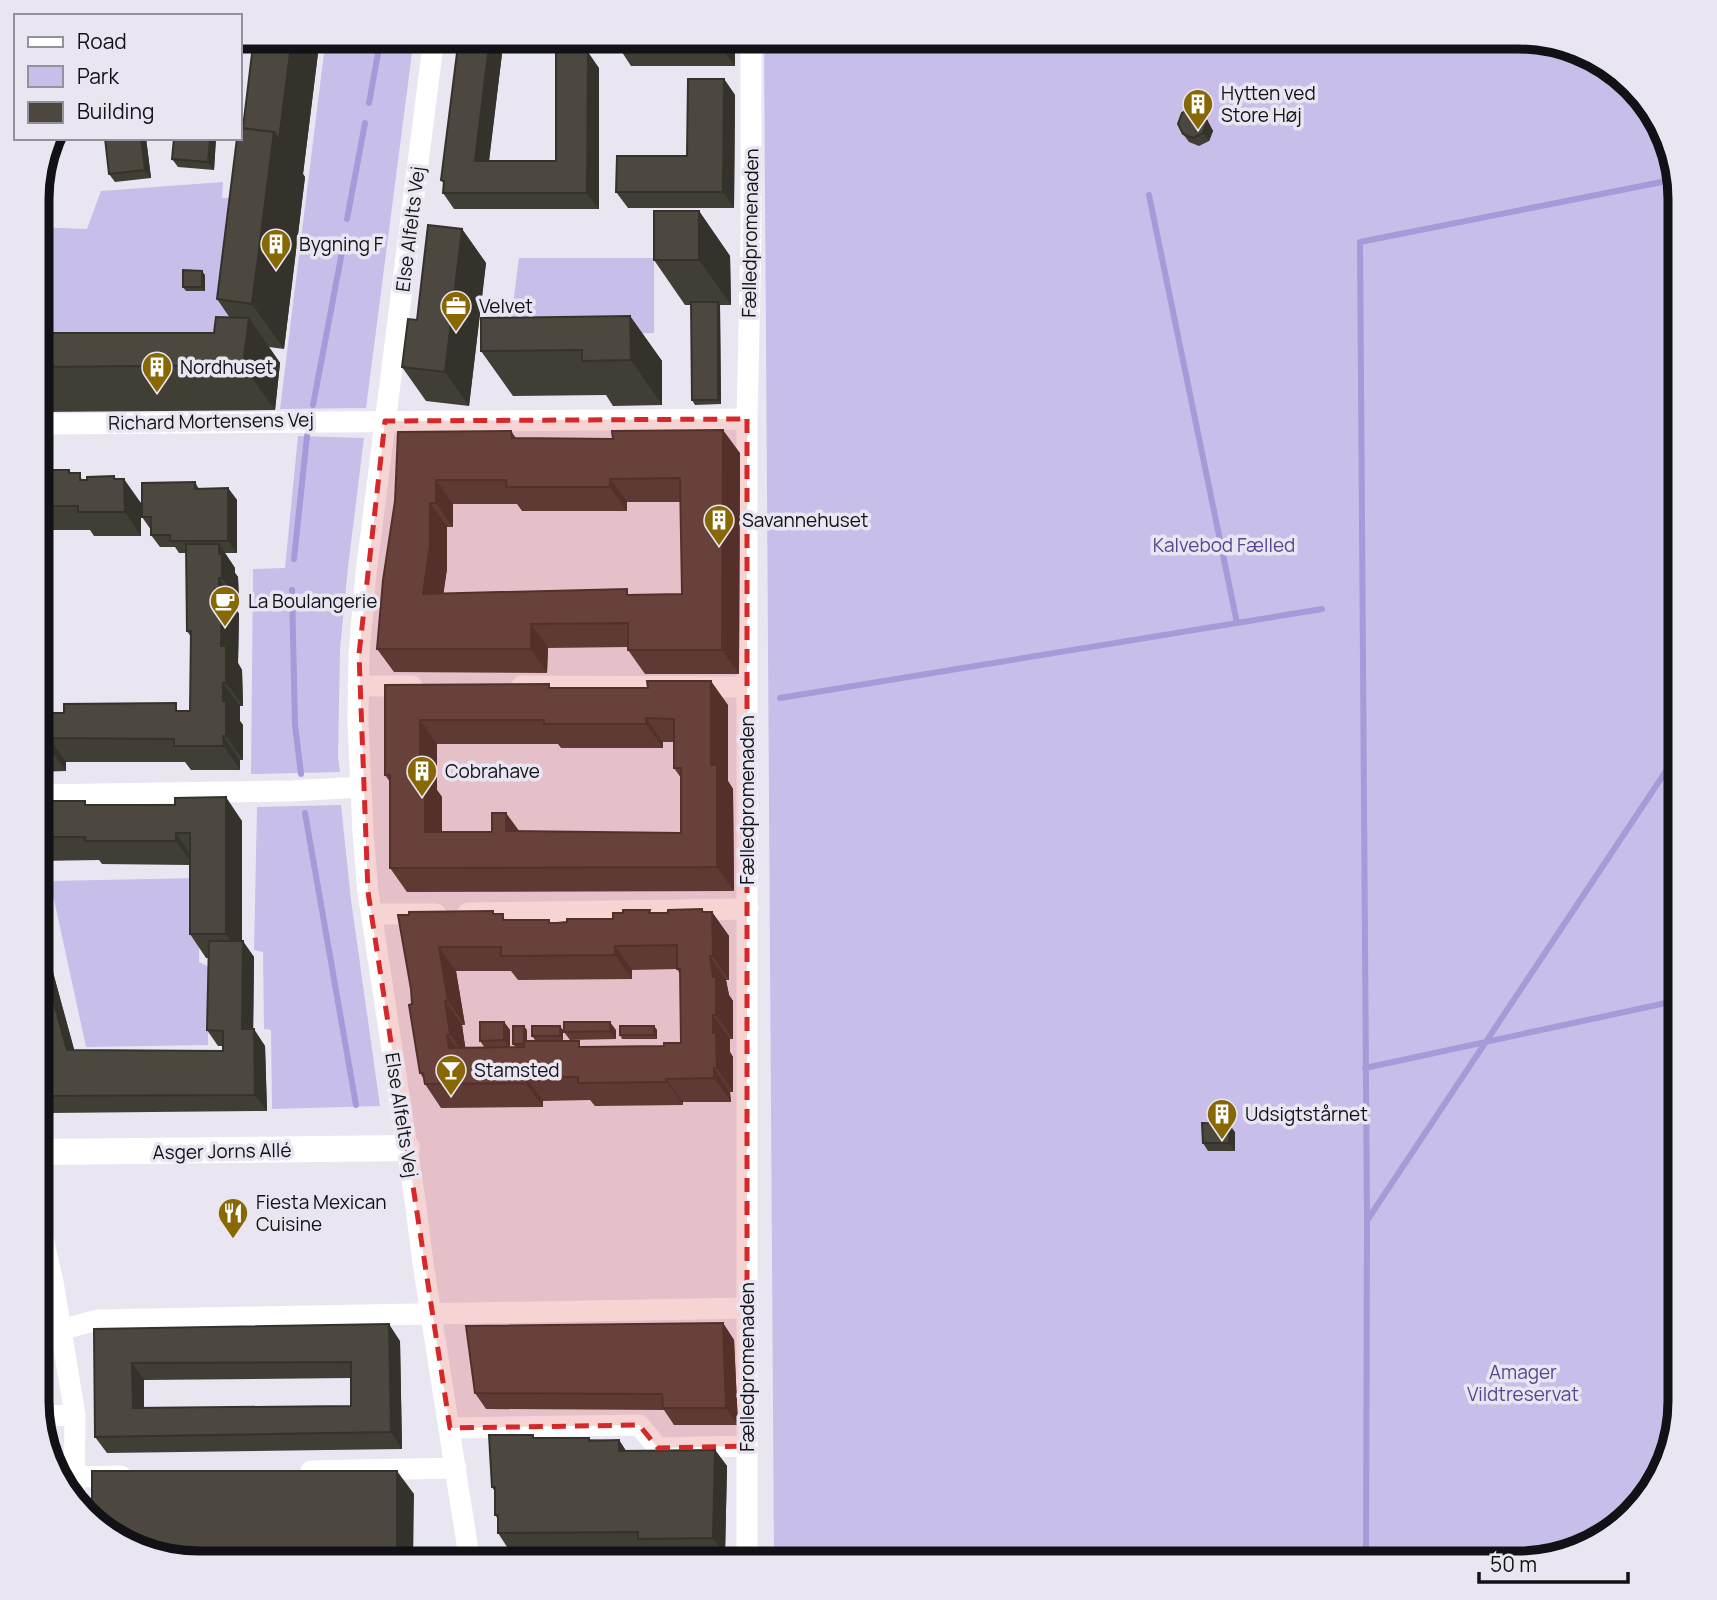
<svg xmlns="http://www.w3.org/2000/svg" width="1717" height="1600" viewBox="0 0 1717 1600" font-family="Manrope,sans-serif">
<rect width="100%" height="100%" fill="#e9e6f2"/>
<!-- green -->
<path fill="#c8beea" d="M326,37H414L366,408L280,409Z
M764,37H1528L1580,49L1633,85L1668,137L1680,189V1401L1668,1463L1632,1516L1580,1551L1528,1563H774Z
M223,182L222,198H267L249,344L37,378V227L87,229L101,191Z
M519,258H654V333L509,335Z
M298,436L364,438L348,567L340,649L338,757L340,772L251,774L253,569L285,568Z
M341,805L351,900L380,1106L272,1109L271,1030L264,1029L263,952L254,950L257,807Z
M200,878L199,962L209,967L208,1045L86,1047L50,881Z"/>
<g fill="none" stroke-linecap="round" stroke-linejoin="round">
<!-- stream -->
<path stroke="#a899d8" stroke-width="6" d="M369,103L381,37
M1149,195L1237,623
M347,219L365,123
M313,405L342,252
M294,559L307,436
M292,590L295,725L301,774
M780,698L1322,609
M305,813L356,1105
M1365,1068L1680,1000
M1368,1219L1680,750
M1366,1563L1367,1221L1360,242L1677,179"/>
<!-- minor -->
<path stroke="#fff" stroke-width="21" d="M434,37L366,573L359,654L358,721L363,832L368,892L415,1200L423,1263L470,1563
M37,424L747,419
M358,686H412
M522,686L747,687
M37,795L291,791L360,787
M468,913L748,909
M371,914H436
M37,1212L53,1282L75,1415L74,1501
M61,1330L97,1320L747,1308
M38,1416L75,1415
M450,1428L639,1425L658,1448L747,1446
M311,1471L456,1468
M74,1477L121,1476
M747,1563V419L751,236V37"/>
<!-- tertiary -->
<path stroke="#fff" stroke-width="26" d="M37,1152L407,1148"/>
</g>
<!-- wall -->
<path fill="#413e36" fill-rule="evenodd" d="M254,37H320L303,174L305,177L284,349L269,347L280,363L275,410L37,412V333H214L230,318L217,299L243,128Z
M459,37H504L489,161H556L599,68V209H454L443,193L444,184L441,180Z
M620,37H735V66H631L620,49Z
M724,79L735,95L734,208H628L616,192L687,156Z
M1203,112L1213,131L1209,141L1199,146L1189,142L1183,134Z
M146,138L151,178L115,182L109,174Z
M216,138L214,170L178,167L172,159Z
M699,211L730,256L731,305H720L721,404L695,405L692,400L691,305H685L654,260Z
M462,229L486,263L469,406L426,401L402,367L417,320Z
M205,275V291H186L183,287Z
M630,316L662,361V405L613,406L606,395L513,396L481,351Z
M511,431L516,438L740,453L739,674H645L628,650V647L548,648L547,673L394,672L377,649L395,501ZM627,502H681L682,594H443L447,569V527H453V504H517L522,511H627Z
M37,470H69L71,473L84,480L117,479L141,503V536H94L90,530H37Z
M195,482L199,489L228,488L237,500V553H225L235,568V573L238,577L239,602H236V609L239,614L238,663L242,670L243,706H240V721L243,725V760H240V770H191L185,762H66V771L37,772V713L190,711L191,637L187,631L186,553H179L175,547H160L151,535V530L142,517Z
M385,685L551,688L728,705V781L733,789L734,891L407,892L390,868V782L385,775ZM663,742H674V768L681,778V833L519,831L442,832V797L437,790V744H558L561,748H663Z
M37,801L88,805L242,821V941L254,957L253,1029L265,1046L267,1111L50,1113L39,1096L37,1090V904L54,976L74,1050L223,1051V1046H218L207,1030L209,958H206L190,934V865L102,864L99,860L37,861Z
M702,909L704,912H712L729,936V980H726L729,995L733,1001V1039H730V1052L733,1057V1092H730L731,1102H683V1105L595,1106L590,1100L543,1101V1107L441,1108L425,1084L424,1079L420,1073L412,1004L409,915L495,914L507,920L557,923L613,919L652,913ZM677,969L680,974L681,1043L664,1046L584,1047L527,1041V1030L513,1044L515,1047H510V1030L504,1022L480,1041L485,1048H465L462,1025H465L456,971H511L518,980L632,979V970Z
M654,1026L657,1030V1039H622L620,1035Z
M563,1030V1040H535L532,1036Z
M616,1030V1039L570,1040L564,1032Z
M1235,1132V1151H1208L1203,1143Z
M723,1323L734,1340L738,1425H674L664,1410L486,1409L475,1393Z
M94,1329L400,1341L402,1449L107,1453L95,1437ZM351,1378V1406L144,1408V1380Z
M536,1438L619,1440L626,1451L715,1450L727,1466L725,1555H649L644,1549L509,1550L498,1533V1519L495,1515V1492L492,1487Z"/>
<!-- shaded-wall -->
<path fill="#35322c" d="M292,37H320L303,174L305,177L284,349L252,304L274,132Z
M490,37H504L487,177L475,161Z
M723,37H735V66L723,50Z
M588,52L599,68V209L587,193Z
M724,79L735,95L734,208L723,192Z
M1203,112L1213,131L1209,141L1203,133Z
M141,138H146L151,178L145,170Z
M210,138H216L214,170L208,162Z
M699,211L730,256L731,305L699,260Z
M462,229L486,263L469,406L445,372Z
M202,271L205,275V291L202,287Z
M718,302L720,306L721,404L718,400Z
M630,316L662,361V405L631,360Z
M249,318L280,363L275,410L243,365Z
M723,430L740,453L739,674L722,650Z
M114,476L124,490V479L141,503V536L125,512L114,479Z
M610,479L627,502V511L610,487Z
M436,480L453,504V527L436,503Z
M228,488L237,500V553L228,541Z
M430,503L447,527V569L440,618L423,594Z
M219,544L235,568V573L238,577L239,602L222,578L219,554Z
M219,578L236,602V609L239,614L238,663L242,670L243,706L226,683L221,646Z
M531,624L548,648L547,673L531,649Z
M711,681L728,705V781L733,789L734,891L717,867L711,765Z
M223,683L240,706V721L243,725V760L226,736L223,701Z
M646,718L663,742V748L646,724Z
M420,720L437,744V790L442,797V856L425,832L420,773Z
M223,736L240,760V770L224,746Z
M49,738L66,762V771L49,748Z
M226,797L242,821V958L226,934Z
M506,813L523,836L506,831Z
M176,833L192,857L193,865L176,841Z
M37,904L54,976L79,1067L67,1050L42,960L37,953Z
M702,909L712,924V912L729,936V980L713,956Z
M243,941L254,957L253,1046L242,1029Z
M615,946L632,970V979L615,955Z
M439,947L456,971L465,1025L448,1001Z
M710,956L726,980L729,995L733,1001V1039L716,1015Z
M445,1001L462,1025L467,1058L450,1034Z
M713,1015L730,1039V1052L733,1057V1092L717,1068L713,1033Z
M504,1022L510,1030V1048L504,1040Z
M610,1022L616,1030V1039L610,1031Z
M524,1026L527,1030V1048L524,1044Z
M560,1026L563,1030V1040L560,1036Z
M654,1026L657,1030V1039L654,1035Z
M254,1029L265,1046L267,1111L255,1095Z
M447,1035L464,1059L449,1048Z
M714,1068L730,1092L731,1102L714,1078Z
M526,1077L543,1101V1107L526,1083Z
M666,1079L683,1102V1105L667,1082Z
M1229,1124L1235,1132V1151L1229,1143Z
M723,1323L734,1340L738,1425L726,1408Z
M389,1324L400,1341L402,1449L391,1432Z
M132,1363L144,1380V1425L133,1408Z
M619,1440L630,1457L619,1451Z
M715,1450L727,1466L725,1555L713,1538Z
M397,1471L414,1494L413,1563H397Z"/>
<!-- building -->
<path fill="#4c483f" stroke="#35322c" stroke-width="2" fill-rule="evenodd" d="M254,37H292L279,140L274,132L243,128Z
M459,37H490L475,161H556V52H588L587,193H443L444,181L441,180Z
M620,37H723V50L620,49Z
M688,79H724L723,192H616L617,156H687Z
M1192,108L1203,112L1207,122L1203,133L1193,138L1183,134L1178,124L1182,113Z
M240,128L274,132L252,304L217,299L237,138H240Z
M105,138H141L145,170L109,174Z
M174,138H210L208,162L172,159Z
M654,211H699V260H654Z
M428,225L462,229L445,372L402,367L408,319L417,320Z
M183,270L202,271V287H183Z
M691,302H718V400H692Z
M630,316L631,360L582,361V350L481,351V318Z
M216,317L249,318L243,365L37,367V333H214Z
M723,430L722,650H628V623L531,624V649H377L383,580L395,501L398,432L511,431L512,438L613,439L612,431ZM680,478L682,594L627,595V589L423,594L430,545V503H436V480H506V487H610V479Z
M37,470H69V473H80V480H87V477L114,476V479H124L125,512H78V506H37Z
M195,482V489L228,488V541H170V535H151V517H142V483Z
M186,544H219V554H222V578H219V590H222L221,646H226V683H223V701H226V736H223L224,746H174V739L49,738V748H37V713H64V704L176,703V711H190L191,631H187Z
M647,681H711V765H717V867L390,868V775H385V685L549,684V688H648ZM646,718L674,719V768H681V833L506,831V813H492V832H425V773H420V720H544V724H646Z
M226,797V934H190V833H176V841H85V837H37V801H85V805H175V798Z
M702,909V912H712L713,956H710L713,977H716V1015H713V1033H716L717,1068H714V1078L666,1079L667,1082L578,1083V1077H526V1083L425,1084L423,1073H420L409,1005L412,1004L411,989L398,915H409V912L493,911V914H503V920H549V923H557L567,922V919H613V913H623V910H650L649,913H668V910ZM677,945V969H680L681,1043H664V1046L579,1047V1041H524V1047L449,1048L447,1035L450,1034L445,1001H448L439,947H501V956L615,955V946Z
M209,941H243L242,1029H254L255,1095L39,1096L37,1090V961L42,960L67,1050L223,1051V1031L207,1030Z
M480,1022H504V1040L480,1041Z
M564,1022H610V1031L564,1032Z
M513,1026H524V1044H513Z
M532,1026H560V1036H532Z
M620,1026H654V1035H620Z
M1202,1123L1229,1124V1143H1203Z
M723,1323L726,1408H663L662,1394L475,1393L466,1326Z
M389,1324L391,1432L95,1437L94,1329ZM351,1362V1406L133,1408L132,1363Z
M489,1435H533V1438H589V1441L619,1440V1451L715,1450L713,1538L638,1539V1532L498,1533V1515H495V1487H492Z
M92,1471H397V1563H199L137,1551L92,1521Z"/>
<!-- marked area -->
<path fill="#d62828" fill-opacity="0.2" stroke="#d62828" stroke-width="5" stroke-dasharray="14 9" stroke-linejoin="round" d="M747,419V1446L658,1448L639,1425L450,1428L368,892L359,654L385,421Z"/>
<!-- icons -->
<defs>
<g id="building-pin" transform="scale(1.575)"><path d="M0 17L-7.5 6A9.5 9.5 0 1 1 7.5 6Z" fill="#886804" stroke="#e9e6f2"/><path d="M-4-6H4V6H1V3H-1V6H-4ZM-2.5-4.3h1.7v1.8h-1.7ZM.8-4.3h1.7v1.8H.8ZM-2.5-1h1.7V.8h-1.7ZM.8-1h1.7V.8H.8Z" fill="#fff"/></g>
<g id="office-pin" transform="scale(1.575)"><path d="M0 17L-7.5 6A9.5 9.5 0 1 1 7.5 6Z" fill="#886804" stroke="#e9e6f2"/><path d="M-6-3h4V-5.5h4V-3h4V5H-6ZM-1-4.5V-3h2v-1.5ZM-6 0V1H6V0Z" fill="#fff"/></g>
<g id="cafe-pin" transform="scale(1.575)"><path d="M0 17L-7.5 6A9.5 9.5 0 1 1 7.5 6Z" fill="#886804" stroke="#e9e6f2"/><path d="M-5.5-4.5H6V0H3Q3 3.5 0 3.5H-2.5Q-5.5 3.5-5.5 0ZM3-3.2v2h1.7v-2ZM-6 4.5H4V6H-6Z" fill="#fff"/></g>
<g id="bar-pin" transform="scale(1.575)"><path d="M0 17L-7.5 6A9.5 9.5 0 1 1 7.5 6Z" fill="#886804" stroke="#e9e6f2"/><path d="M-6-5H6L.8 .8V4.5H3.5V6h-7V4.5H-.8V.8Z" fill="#fff"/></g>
<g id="restaurant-pin" transform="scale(1.575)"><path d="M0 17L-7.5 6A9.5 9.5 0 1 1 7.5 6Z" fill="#886804" stroke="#e9e6f2"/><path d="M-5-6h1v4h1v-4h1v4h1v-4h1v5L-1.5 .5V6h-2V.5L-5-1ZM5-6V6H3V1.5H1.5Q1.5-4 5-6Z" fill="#fff"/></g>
</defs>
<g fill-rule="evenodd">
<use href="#building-pin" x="1198" y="104"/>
<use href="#building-pin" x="276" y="244"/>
<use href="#office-pin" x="456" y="306"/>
<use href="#building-pin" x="157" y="367"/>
<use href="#building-pin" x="719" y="520"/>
<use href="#cafe-pin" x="225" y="601"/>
<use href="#building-pin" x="422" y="771"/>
<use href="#bar-pin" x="451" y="1070"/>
<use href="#building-pin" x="1222" y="1114"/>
<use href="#restaurant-pin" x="233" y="1213"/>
</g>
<g text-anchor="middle" stroke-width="7" stroke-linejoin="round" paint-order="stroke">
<!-- poi labels -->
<g font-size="19" fill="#121115" stroke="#e9e6f2" text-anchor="start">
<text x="1221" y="100">Hytten ved<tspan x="1221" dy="22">Store Høj</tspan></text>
<text x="299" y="251">Bygning F</text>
<text x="479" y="313">Velvet</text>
<text x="180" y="374">Nordhuset</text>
<text x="742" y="527">Savannehuset</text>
<text x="248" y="608">La Boulangerie</text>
<text x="445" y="778">Cobrahave</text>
<text x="474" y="1077">Stamsted</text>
<text x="1245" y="1121">Udsigtstårnet</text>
<text x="256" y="1209">Fiesta Mexican<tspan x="256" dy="22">Cuisine</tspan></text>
</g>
<!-- street labels -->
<g font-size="19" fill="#121115" stroke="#e9e6f2">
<text transform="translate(410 229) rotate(-83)" y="7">Else Alfelts Vej</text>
<text transform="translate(750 233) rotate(-89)" y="7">Fælledpromenaden</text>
<text transform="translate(211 421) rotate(-1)" y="7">Richard Mortensens Vej</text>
<text transform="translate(747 800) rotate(-90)" y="7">Fælledpromenaden</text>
<text transform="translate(402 1115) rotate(81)" y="7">Else Alfelts Vej</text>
<text transform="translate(222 1151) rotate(-1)" y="7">Asger Jorns Allé</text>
<text transform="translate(747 1367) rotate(-90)" y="7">Fælledpromenaden</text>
</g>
<!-- park labels -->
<g font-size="19" fill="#5a4490" stroke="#e9e6f2">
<text x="1224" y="552">Kalvebod Fælled</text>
<text x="1523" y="1379">Amager<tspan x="1523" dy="22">Vildtreservat</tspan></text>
</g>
</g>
<!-- crop -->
<path d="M0 0H1717V1600H0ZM199 49H1518A150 150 0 0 1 1668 199V1401A150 150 0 0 1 1518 1551H199A150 150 0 0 1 49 1401V199A150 150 0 0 1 199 49Z" fill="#e9e6f2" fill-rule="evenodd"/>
<path fill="none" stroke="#121115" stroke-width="9" d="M199 49H1518A150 150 0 0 1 1668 199V1401A150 150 0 0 1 1518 1551H199A150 150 0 0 1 49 1401V199A150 150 0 0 1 199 49Z"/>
<!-- legend -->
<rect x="14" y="14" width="228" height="126" fill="#e9e6f2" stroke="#93919a" stroke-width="2"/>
<rect x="28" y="37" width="35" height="10" fill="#ffffff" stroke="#93919a" stroke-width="2"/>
<text x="77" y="49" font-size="21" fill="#121115">Road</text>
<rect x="28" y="66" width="35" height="21" fill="#c8beea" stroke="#93919a" stroke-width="2"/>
<text x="77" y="84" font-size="21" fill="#121115">Park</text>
<rect x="28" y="102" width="35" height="21" fill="#4c483f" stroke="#93919a" stroke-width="2"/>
<text x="77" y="119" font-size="21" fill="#121115">Building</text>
<!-- scale -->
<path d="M1479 1572v10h149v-10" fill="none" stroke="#121115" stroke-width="3.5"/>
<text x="1490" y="1572" font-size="21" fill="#121115" stroke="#e9e6f2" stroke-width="5" paint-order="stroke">50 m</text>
</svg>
